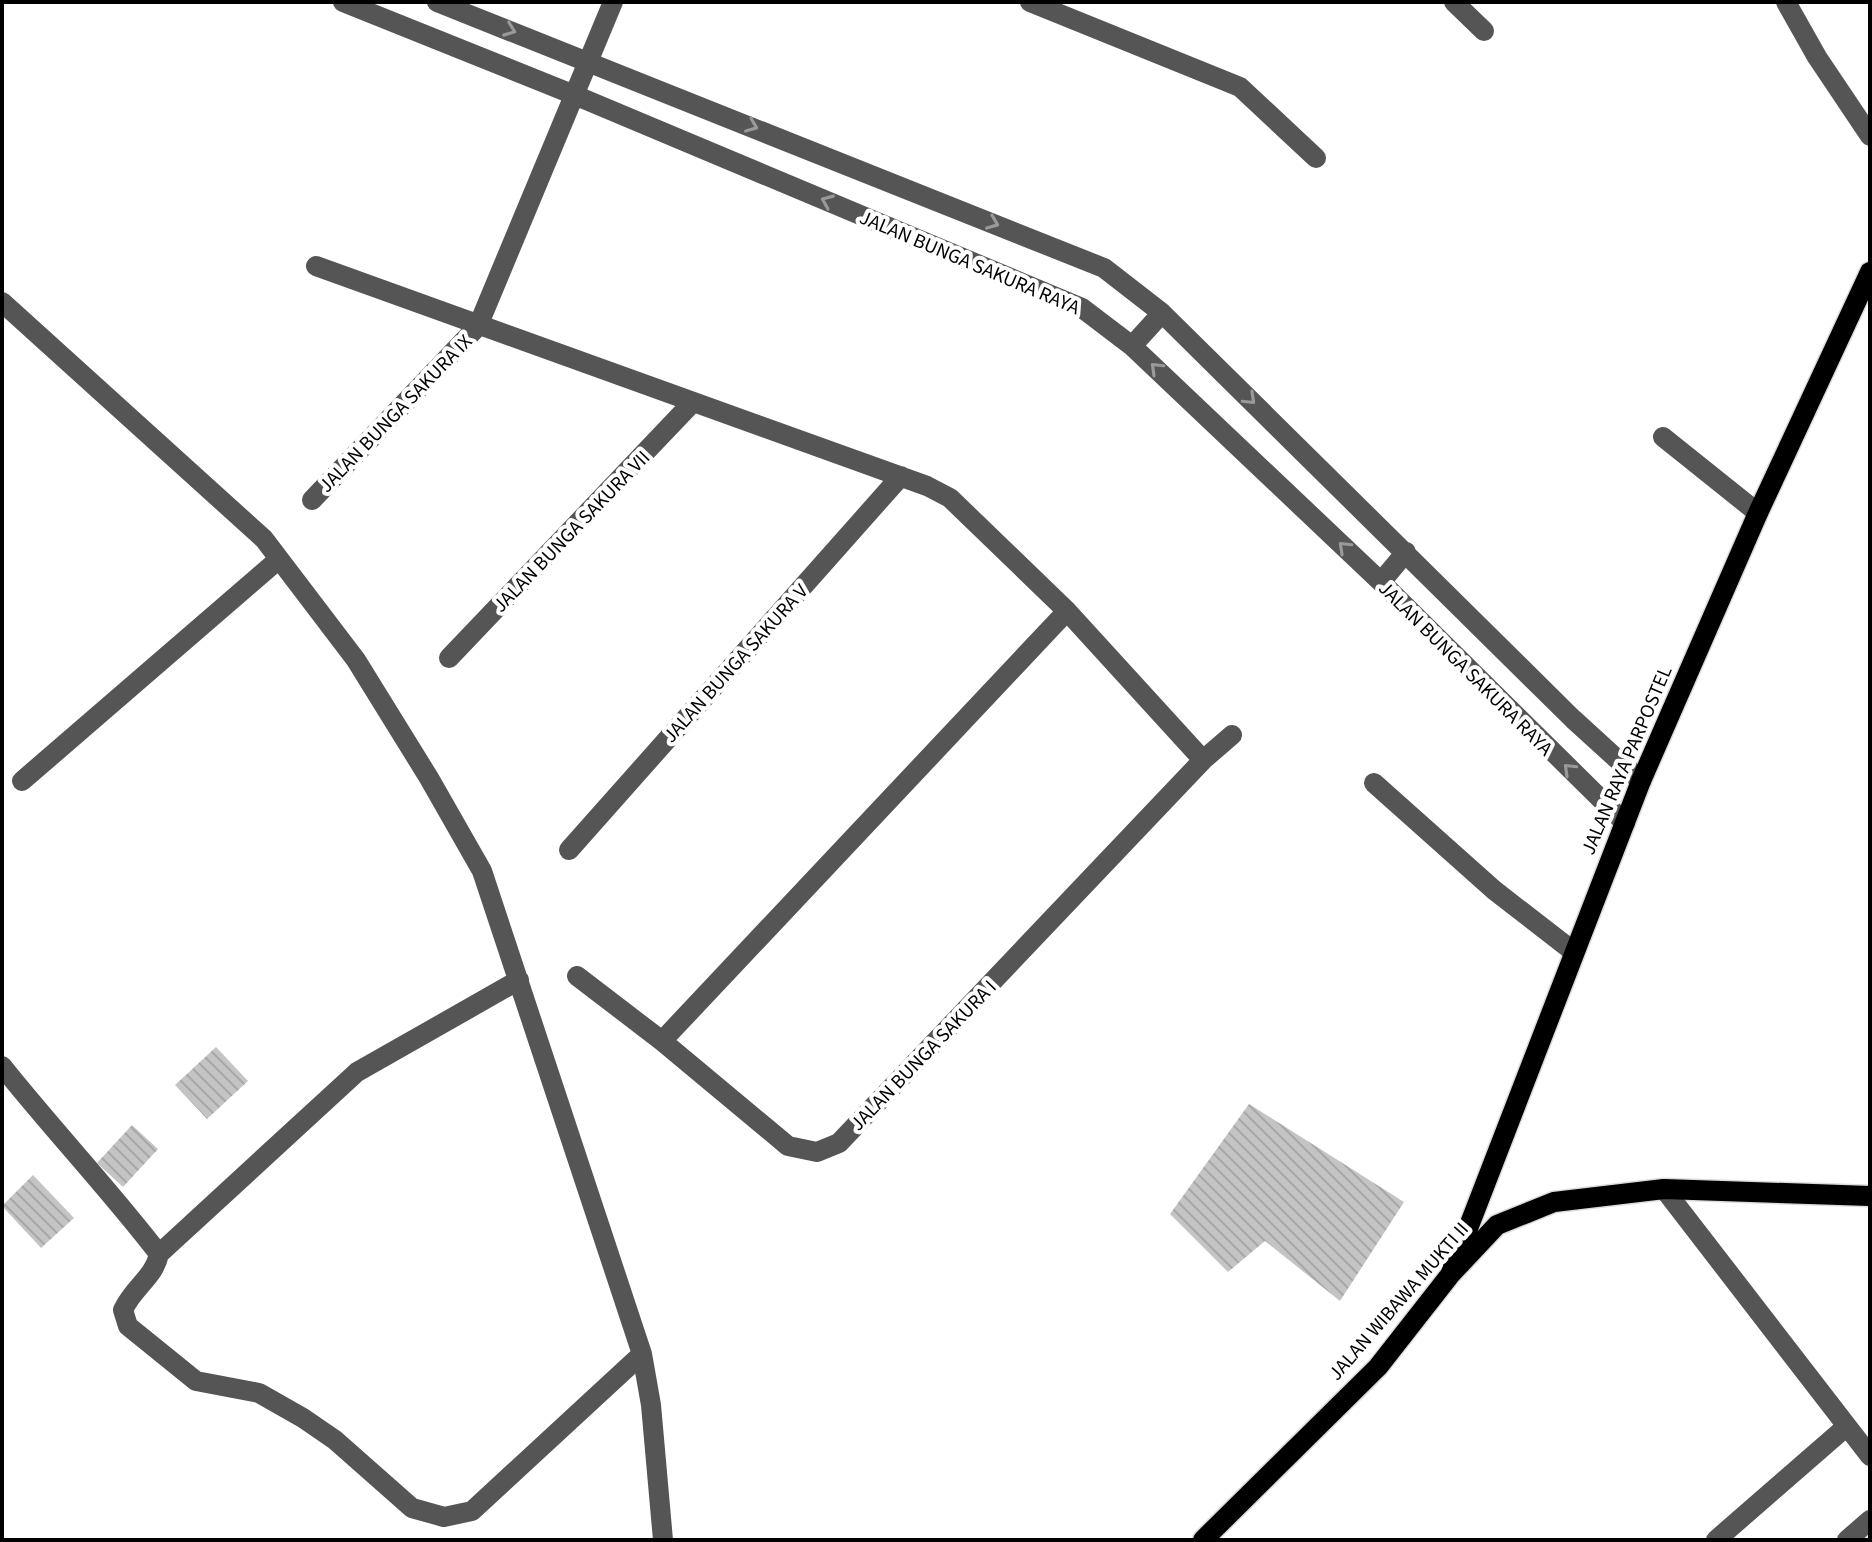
<svg xmlns="http://www.w3.org/2000/svg" width="1872" height="1542" viewBox="0 0 1872 1542" font-family="'Source Sans 3',sans-serif">
<defs>
<pattern id="building-back-hatch" width="6" height="6" patternUnits="userSpaceOnUse" patternTransform="scale(2)"><rect width="6" height="6" fill="#c4c4c4"/><path d="M-1 5l2 2M0 0l6 6M5-1l2 2" fill="none" stroke="#a7a7a7"/></pattern>
</defs>
<rect width="100%" height="100%" fill="#fff"/>
<!-- building -->
<path fill="url(#building-back-hatch)" d="M216,1047L248,1081L207,1119L175,1085Z
M1249,1104L1404,1202L1340,1301L1265,1241L1228,1272L1170,1214Z
M132,1125L158,1149L123,1187L97,1163Z
M33,1175L74,1218L41,1248L2,1206Z"/>
<g fill="none" stroke-linecap="round" stroke-linejoin="round">
<!-- major casing -->
<g stroke="#dbdbdb" stroke-width="23">
<path id="major" d="M1450,1275L1641,781L1758,513L1870,272
M1203,1540L1378,1367L1450,1275L1497,1225L1554,1202L1664,1189L1870,1196"/>
</g>
<!-- minor -->
<path stroke="#555" stroke-width="20" d="M343,2L572,94L1082,308L1132,346L1381,582L1625,823
M437,2L1104,268L1162,313L1573,719L1641,781
M1030,2L1240,87L1316,158
M1454,2L1484,31
M1786,2L1817,57L1870,136
M316,266L927,486L950,498L1067,611L1203,760
M2,302L264,539L356,660L429,778L482,871L642,1354L651,1405L663,1540
M1132,346L1162,313
M1663,437L1758,513
M312,500L478,326L613,2
M1381,582L1406,552
M449,658L692,403
M22,781L279,559
M1374,783L1494,890L1574,952
M569,850L901,476
M577,976L662,1041L788,1146L817,1152L839,1143L1203,760L1232,735
M662,1041L1067,611
M2,1066C53,1130 109,1189 159,1254C154,1278 134,1286 123,1310L128,1326L196,1381L259,1393L303,1418L335,1440L412,1508L444,1517L472,1511L642,1354
M1664,1189L1870,1456
M159,1254L357,1072L519,980
M1716,1540L1847,1426
M1847,1540L1870,1520"/>
<!-- major -->
<use href="#major" stroke="#000" stroke-width="20"/>
</g>
<!-- one-way arrows -->
<defs><path id="oneway-chevron" d="M-2-3.5L2.5 0L-2 3.5" fill="none" stroke-width="1.6" stroke-linecap="round" stroke-linejoin="round" transform="scale(2)"/></defs>
<g stroke="#999">
<use href="#oneway-chevron" transform="translate(510 30) rotate(21)"/>
<use href="#oneway-chevron" transform="translate(752 126) rotate(22)"/>
<use href="#oneway-chevron" transform="translate(827 201) rotate(-157)"/>
<use href="#oneway-chevron" transform="translate(993 223) rotate(22)"/>
<use href="#oneway-chevron" transform="translate(1156 368) rotate(-136)"/>
<use href="#oneway-chevron" transform="translate(1250 399) rotate(44)"/>
<use href="#oneway-chevron" transform="translate(1344 547) rotate(-136)"/>
<use href="#oneway-chevron" transform="translate(1569 769) rotate(-136)"/>
</g>
<g text-anchor="middle" stroke-width="8" stroke-linejoin="round" paint-order="stroke">
<!-- street labels -->
<g font-size="20" fill="#000" stroke="#fff">
<text transform="translate(970 262) rotate(23)" y="7">JALAN BUNGA SAKURA RAYA</text>
<text transform="translate(395 413) rotate(-46)" y="7">JALAN BUNGA SAKURA IX</text>
<text transform="translate(571 531) rotate(-46)" y="7">JALAN BUNGA SAKURA VII</text>
<text transform="translate(735 663) rotate(-48)" y="7">JALAN BUNGA SAKURA V</text>
<text transform="translate(1466 668) rotate(45)" y="7">JALAN BUNGA SAKURA RAYA</text>
<text transform="translate(1626 760) rotate(-67)" y="7">JALAN RAYA PARPOSTEL</text>
<text transform="translate(923 1055) rotate(-46)" y="7">JALAN BUNGA SAKURA I</text>
<text transform="translate(1398 1301) rotate(-49)" y="7">JALAN WIBAWA MUKTI II</text>
</g>
</g>
<!-- border -->
<rect width="1872" height="1542" fill="none" stroke="#000000" stroke-width="8"/>
</svg>
